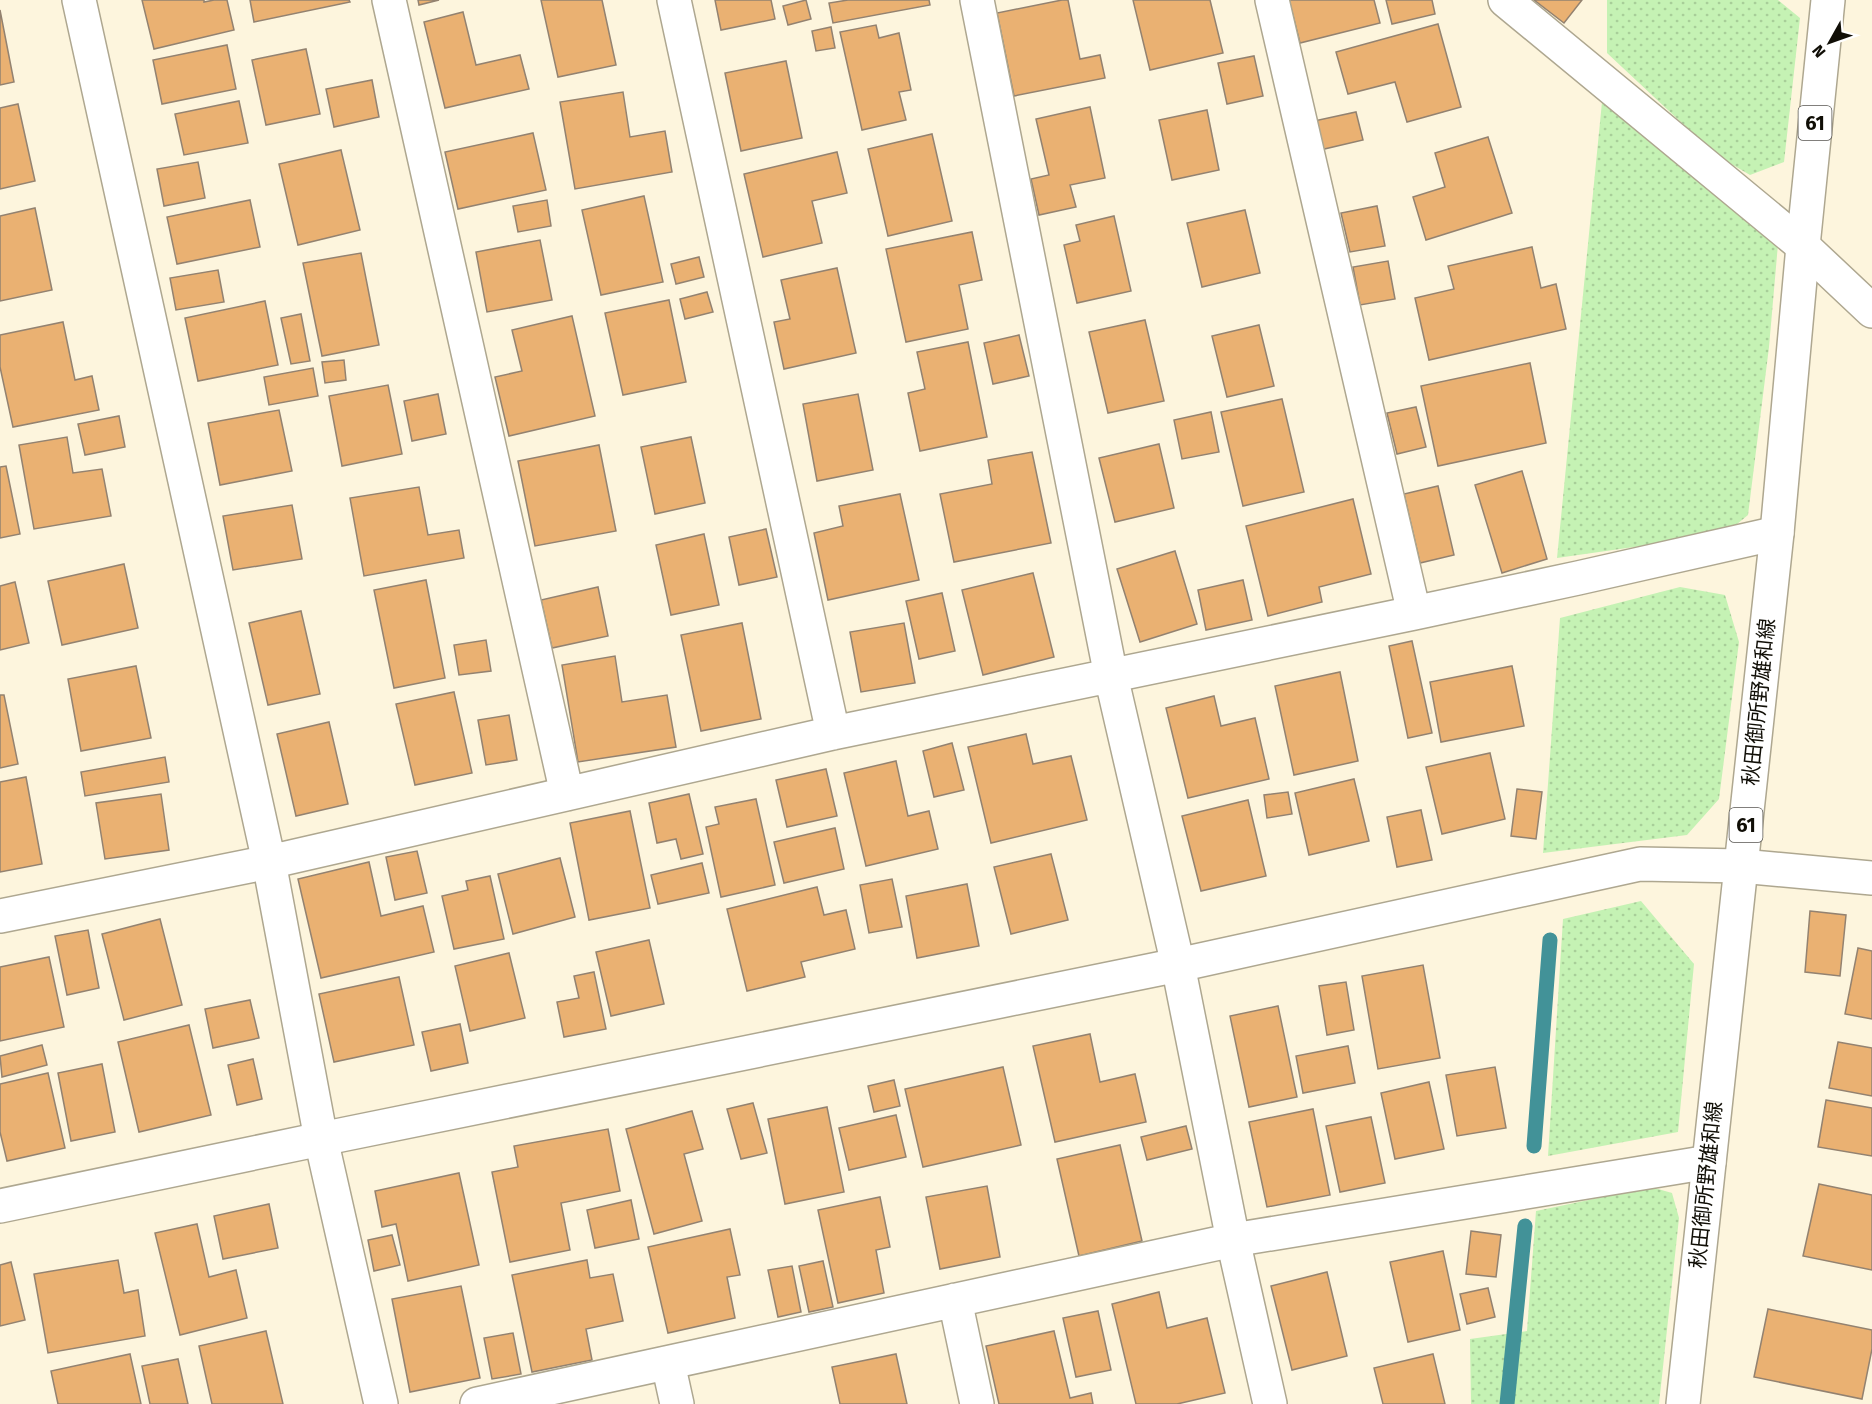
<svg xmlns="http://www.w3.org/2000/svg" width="1872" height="1404" viewBox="0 0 1872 1404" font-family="'Fira Sans','Noto Sans JP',sans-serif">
<defs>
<pattern id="grass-dots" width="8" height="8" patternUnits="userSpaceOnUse" patternTransform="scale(1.5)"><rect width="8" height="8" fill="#c5f2b4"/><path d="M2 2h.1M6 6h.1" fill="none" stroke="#a8ce99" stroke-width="1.8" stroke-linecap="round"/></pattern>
</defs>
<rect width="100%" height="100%" fill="#fdf5dd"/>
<!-- grass -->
<path fill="url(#grass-dots)" d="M1607,0H1778L1800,18L1784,162L1750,175L1716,155L1607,53Z
M1602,102L1778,244L1769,347L1748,515L1725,534L1557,558Z
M1680,587L1725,595L1739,642L1719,799L1687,835L1543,853L1560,618Z
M1641,901L1694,964L1678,1132L1548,1156L1563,919Z
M1651,1187L1672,1193L1679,1218L1659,1404H1471L1470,1339L1527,1331L1536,1211Z"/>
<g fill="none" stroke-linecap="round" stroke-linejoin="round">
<!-- stream -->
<path stroke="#429298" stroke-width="15" d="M1534,1146L1550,940
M1507,1404L1525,1226"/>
</g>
<!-- building -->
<path fill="#eab172" stroke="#938270" stroke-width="1.5" d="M142,0H204V2L214,0H227L234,30L154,49Z
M250,0H349L350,2L254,22Z
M418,0H439L419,5Z
M541,0H602L616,65L558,77Z
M715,0H771L775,19L721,30Z
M806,0L811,19L788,25L783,6Z
M848,0H929L930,5L833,23L829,3Z
M1062,0H1068L1080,59L1100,55L1105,78L1014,96L997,13Z
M1133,0H1210L1223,53L1150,70Z
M1289,0H1374L1380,23L1300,43Z
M1386,0H1432L1435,14L1392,24Z
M1534,0H1582L1564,23Z
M0,10L14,82L0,85Z
M463,12L476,65L520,55L529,89L445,108L424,22Z
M1438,24L1461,107L1407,122L1395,82L1348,94L1336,52Z
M876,25L879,38L899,33L911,90L899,92L906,120L862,130L840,32Z
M831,27L835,48L816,51L812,31Z
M227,45L236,89L162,104L153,60Z
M306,49L320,114L266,125L252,60Z
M1254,56L1263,96L1227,104L1218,63Z
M786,61L802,138L741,151L725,73Z
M372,80L379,117L334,127L326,89Z
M623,92L630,137L665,131L672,172L575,189L560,102Z
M239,101L248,143L184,155L175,114Z
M18,104L35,181L0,189V108Z
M1090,107L1105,178L1070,185L1076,207L1039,215L1031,179L1049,175L1036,119Z
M1207,110L1219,170L1172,180L1159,120Z
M1356,112L1363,140L1320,150L1314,121Z
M533,133L546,190L458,209L445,152Z
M932,134L952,221L888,236L868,149Z
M1488,137L1512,213L1426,240L1413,197L1445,187L1435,153Z
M341,150L360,230L298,245L279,164Z
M837,152L847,193L812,201L822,243L763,257L744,174Z
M198,162L205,198L164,206L157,169Z
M644,196L663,282L601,295L582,210Z
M250,200L260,247L177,264L167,217Z
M547,200L551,226L518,232L513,206Z
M1377,206L1385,246L1350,252L1341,213Z
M35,208L52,290L0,301V216Z
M1245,210L1260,273L1202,287L1187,223Z
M1114,216L1131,291L1077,303L1064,245L1080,241L1076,225Z
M972,232L982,280L959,285L968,329L906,342L886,249Z
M540,240L552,300L487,312L476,252Z
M1532,247L1541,288L1556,284L1566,329L1429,360L1415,298L1454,289L1448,266Z
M361,253L379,345L322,356L303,263Z
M699,257L704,277L676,284L671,264Z
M1388,261L1395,299L1360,305L1353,267Z
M837,268L856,353L784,369L774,322L790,319L781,280Z
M218,270L224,302L176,310L170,278Z
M707,292L713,312L685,319L680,299Z
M669,300L686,382L623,395L605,313Z
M265,301L278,365L198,381L185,318Z
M301,314L310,361L291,364L281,318Z
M572,316L595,416L509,436L495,377L522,371L512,330Z
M1145,320L1164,401L1108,413L1089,332Z
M63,322L75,380L92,376L99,410L13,427L0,367V335Z
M1259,325L1274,386L1227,397L1212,336Z
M1019,335L1029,376L993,384L984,343Z
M968,342L987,437L920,451L908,393L925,389L917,352Z
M344,360L346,380L325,383L322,362Z
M1530,363L1546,443L1438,466L1421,386Z
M313,368L318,396L269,405L264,377Z
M388,385L402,454L342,466L329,396Z
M438,394L446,434L412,441L404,401Z
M858,394L873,470L817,481L803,404Z
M1282,399L1304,492L1243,506L1221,412Z
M1416,407L1426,447L1397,454L1387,413Z
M279,410L292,471L220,485L208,423Z
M1211,412L1219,452L1182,459L1174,420Z
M119,416L125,447L85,455L78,424Z
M67,437L73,473L102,469L111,516L34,529L19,445Z
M691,437L705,503L655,514L641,447Z
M1159,444L1174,508L1115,522L1099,458Z
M599,445L616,531L535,546L518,461Z
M1032,452L1051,543L954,562L940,494L992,484L988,460Z
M6,466L20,534L0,538V467Z
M1522,471L1547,559L1502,573L1475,485Z
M1438,486L1454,555L1420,563L1404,494Z
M419,487L428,535L459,530L464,558L364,576L350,498Z
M900,494L919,580L828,600L814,533L843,526L839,506Z
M1353,499L1371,574L1319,587L1322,602L1268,616L1246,526Z
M292,505L302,559L233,570L223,516Z
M766,529L777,577L739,585L729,537Z
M704,534L719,605L671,615L656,545Z
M1175,551L1197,624L1140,642L1117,569Z
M124,564L138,628L62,645L48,581Z
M1033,573L1054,657L983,675L962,590Z
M426,580L445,678L394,688L374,590Z
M1243,580L1252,620L1206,630L1198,590Z
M15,582L29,643L0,650V586Z
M598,587L608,636L552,648L541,600Z
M942,593L955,651L919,659L906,601Z
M301,611L320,694L268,705L249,623Z
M742,623L761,719L701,731L681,635Z
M904,623L915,683L861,692L850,632Z
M486,640L491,671L459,675L454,645Z
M1412,641L1432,733L1408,738L1389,646Z
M615,656L622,702L667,695L676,747L578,762L562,665Z
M136,666L151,738L81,751L68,679Z
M1512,666L1524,726L1441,742L1430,682Z
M1340,672L1358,761L1294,775L1275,686Z
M454,692L472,773L415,785L396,704Z
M0,695H4L18,764L0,768Z
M1214,696L1221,726L1255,718L1269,779L1188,798L1166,708Z
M509,715L517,760L486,765L478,720Z
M329,722L348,804L296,816L277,734Z
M1026,734L1033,764L1071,756L1087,820L991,843L968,747Z
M952,743L964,790L934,797L923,751Z
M1490,753L1505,819L1442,834L1426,767Z
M165,757L169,782L85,796L81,772Z
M896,761L908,816L929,811L938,849L866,866L844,773Z
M826,769L837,816L787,827L776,780Z
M26,777L42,864L0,872V782Z
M1354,779L1369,841L1309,855L1295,793Z
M1517,789L1542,792L1536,839L1511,836Z
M1288,792L1292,814L1267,818L1264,795Z
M161,794L169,850L105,859L96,803Z
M689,794L703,854L681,859L676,839L657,843L649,803Z
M756,799L775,885L721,897L706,827L719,824L715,807Z
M1248,800L1266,876L1201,891L1182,816Z
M1421,810L1432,860L1397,867L1387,817Z
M630,811L650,908L589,920L570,823Z
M835,828L844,869L784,883L774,842Z
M417,851L427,893L395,900L386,857Z
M1051,854L1068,920L1011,934L994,867Z
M560,858L575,917L513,934L498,874Z
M369,862L381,916L423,906L434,952L321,978L298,879Z
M702,863L709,893L658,904L651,875Z
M490,876L504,939L454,949L442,896L468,890L466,881Z
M892,879L902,927L869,933L860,885Z
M967,884L979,946L917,958L906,896Z
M817,887L824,915L846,910L855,949L801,962L805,977L747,991L727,909Z
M1810,911L1846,915L1840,976L1805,972Z
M160,919L182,1005L124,1020L102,934Z
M88,930L99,988L67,995L55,936Z
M649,940L664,1004L611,1016L596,952Z
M1858,948L1872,951V1019L1845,1014Z
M509,953L525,1018L470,1031L455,966Z
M49,957L64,1027L0,1041V967Z
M1423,965L1440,1058L1378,1069L1362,976Z
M594,972L606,1029L564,1037L557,1002L579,998L574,976Z
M399,977L414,1045L334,1062L319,994Z
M1346,982L1354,1030L1327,1035L1319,986Z
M250,1000L259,1038L213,1048L205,1009Z
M1278,1006L1297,1097L1249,1107L1230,1016Z
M460,1024L468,1063L431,1071L422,1032Z
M189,1025L211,1115L139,1132L118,1042Z
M1090,1034L1100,1082L1135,1074L1146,1122L1055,1142L1033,1046Z
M1838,1042L1872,1048V1096L1829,1088Z
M42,1045L47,1065L2,1077L0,1056Z
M1348,1046L1355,1083L1303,1093L1296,1056Z
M253,1059L262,1099L237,1105L228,1065Z
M102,1064L115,1132L71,1141L58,1073Z
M1003,1067L1021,1145L923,1167L905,1089Z
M1495,1067L1506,1128L1457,1136L1446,1075Z
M48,1073L65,1148L7,1161L0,1132V1084Z
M894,1080L900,1106L874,1112L868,1086Z
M1429,1082L1444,1149L1395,1159L1381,1093Z
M1826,1100L1872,1108V1156L1818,1147Z
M753,1103L767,1153L741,1159L727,1109Z
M827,1107L844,1192L785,1204L768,1119Z
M1313,1109L1330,1195L1267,1207L1249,1122Z
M692,1111L703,1149L684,1154L702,1221L654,1234L626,1129Z
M896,1115L906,1157L849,1170L839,1128Z
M1371,1117L1385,1183L1340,1192L1326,1126Z
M1186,1126L1192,1149L1147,1160L1141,1137Z
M608,1129L620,1191L561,1203L570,1250L510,1262L492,1172L518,1167L514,1146Z
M1120,1145L1142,1241L1079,1256L1057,1159Z
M459,1173L479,1265L408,1281L396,1224L382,1227L375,1191Z
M1819,1184L1872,1195V1270L1803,1256Z
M987,1186L1000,1257L940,1269L926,1197Z
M880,1197L890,1247L876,1250L884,1293L838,1303L818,1210Z
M631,1200L639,1239L595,1248L587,1210Z
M269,1204L278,1248L223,1259L214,1216Z
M197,1224L209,1277L236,1270L247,1318L180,1335L155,1233Z
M730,1229L740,1275L727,1277L735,1318L668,1333L648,1247Z
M1471,1231L1501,1235L1496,1277L1466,1274Z
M392,1235L400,1265L374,1271L368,1240Z
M1443,1251L1460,1330L1408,1342L1390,1262Z
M118,1260L124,1293L138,1290L145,1336L48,1353L34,1274Z
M587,1260L590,1278L613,1274L623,1321L586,1329L592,1360L532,1372L512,1275Z
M823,1261L833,1307L809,1312L799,1266Z
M11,1262L25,1320L0,1326V1265Z
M792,1266L801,1312L778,1317L768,1270Z
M1327,1272L1347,1356L1292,1370L1271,1286Z
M461,1286L480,1378L410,1392L392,1299Z
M1488,1288L1495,1317L1467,1324L1460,1294Z
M1159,1292L1167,1328L1207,1318L1225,1393L1177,1404H1136L1112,1304Z
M1768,1309L1872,1330V1349L1862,1399L1754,1377Z
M1098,1311L1111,1370L1076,1377L1063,1318Z
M266,1331L283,1404H212L199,1346Z
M1054,1331L1070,1398L1091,1393L1093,1404H999L986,1346Z
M513,1333L521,1374L492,1379L484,1338Z
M130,1354L141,1404H58L51,1371Z
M896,1354L907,1404H840L832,1367Z
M1433,1354L1445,1404H1383L1374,1368Z
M178,1359L188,1404H150L142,1366Z"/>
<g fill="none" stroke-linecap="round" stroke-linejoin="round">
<!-- minor casing -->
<g stroke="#aea790" stroke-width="36">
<path id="minor" d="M79,0L269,862L321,1139L381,1404
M389,0L567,794
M674,0L833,733
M977,0L1111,676L1178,965L1233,1240L1270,1404
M1272,0L1414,613
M1505,0L1803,246L1872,311
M1741,866L1872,878
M0,916L269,862L833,733L1414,613L1578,578L1777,533
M955,1300L977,1404
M668,1363L677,1404
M477,1404L1233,1240L1709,1162"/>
</g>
<!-- tertiary casing -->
<g stroke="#aea790" stroke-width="36">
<path id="tertiary" d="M0,1206L321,1139L1178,965L1640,864L1741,866"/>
</g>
<!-- primary casing -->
<g stroke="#aea790" stroke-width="36">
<path id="primary" d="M1683,1404L1777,533L1803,246L1828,0"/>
</g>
<!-- minor -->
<use href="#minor" stroke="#fff" stroke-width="33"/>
<!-- tertiary -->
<use href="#tertiary" stroke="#fff" stroke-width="33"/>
<!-- primary -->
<use href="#primary" stroke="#fff" stroke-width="33"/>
</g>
<g text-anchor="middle" stroke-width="4.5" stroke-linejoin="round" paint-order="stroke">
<!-- shield labels -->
<g fill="#fff" stroke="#585651" stroke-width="1.5">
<rect x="1798.5" y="106" width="33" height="34" rx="4.5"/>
<rect x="1729.5" y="808" width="33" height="34" rx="4.5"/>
</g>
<g font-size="20" font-weight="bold" fill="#100e06">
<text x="1815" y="130">61</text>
<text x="1746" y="832">61</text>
</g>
<!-- street labels -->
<g font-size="21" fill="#100e06" stroke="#fff">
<text transform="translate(1759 702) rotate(-84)" y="7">秋田御所野雄和線</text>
<text transform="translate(1706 1185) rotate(-84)" y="7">秋田御所野雄和線</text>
</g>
</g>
<!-- north arrow -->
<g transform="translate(1830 42) rotate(230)" stroke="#ffffff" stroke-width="4.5" paint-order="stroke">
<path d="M0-4.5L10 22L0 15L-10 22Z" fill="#100e06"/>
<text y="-9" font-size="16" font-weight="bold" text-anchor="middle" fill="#100e06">N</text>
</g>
</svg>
